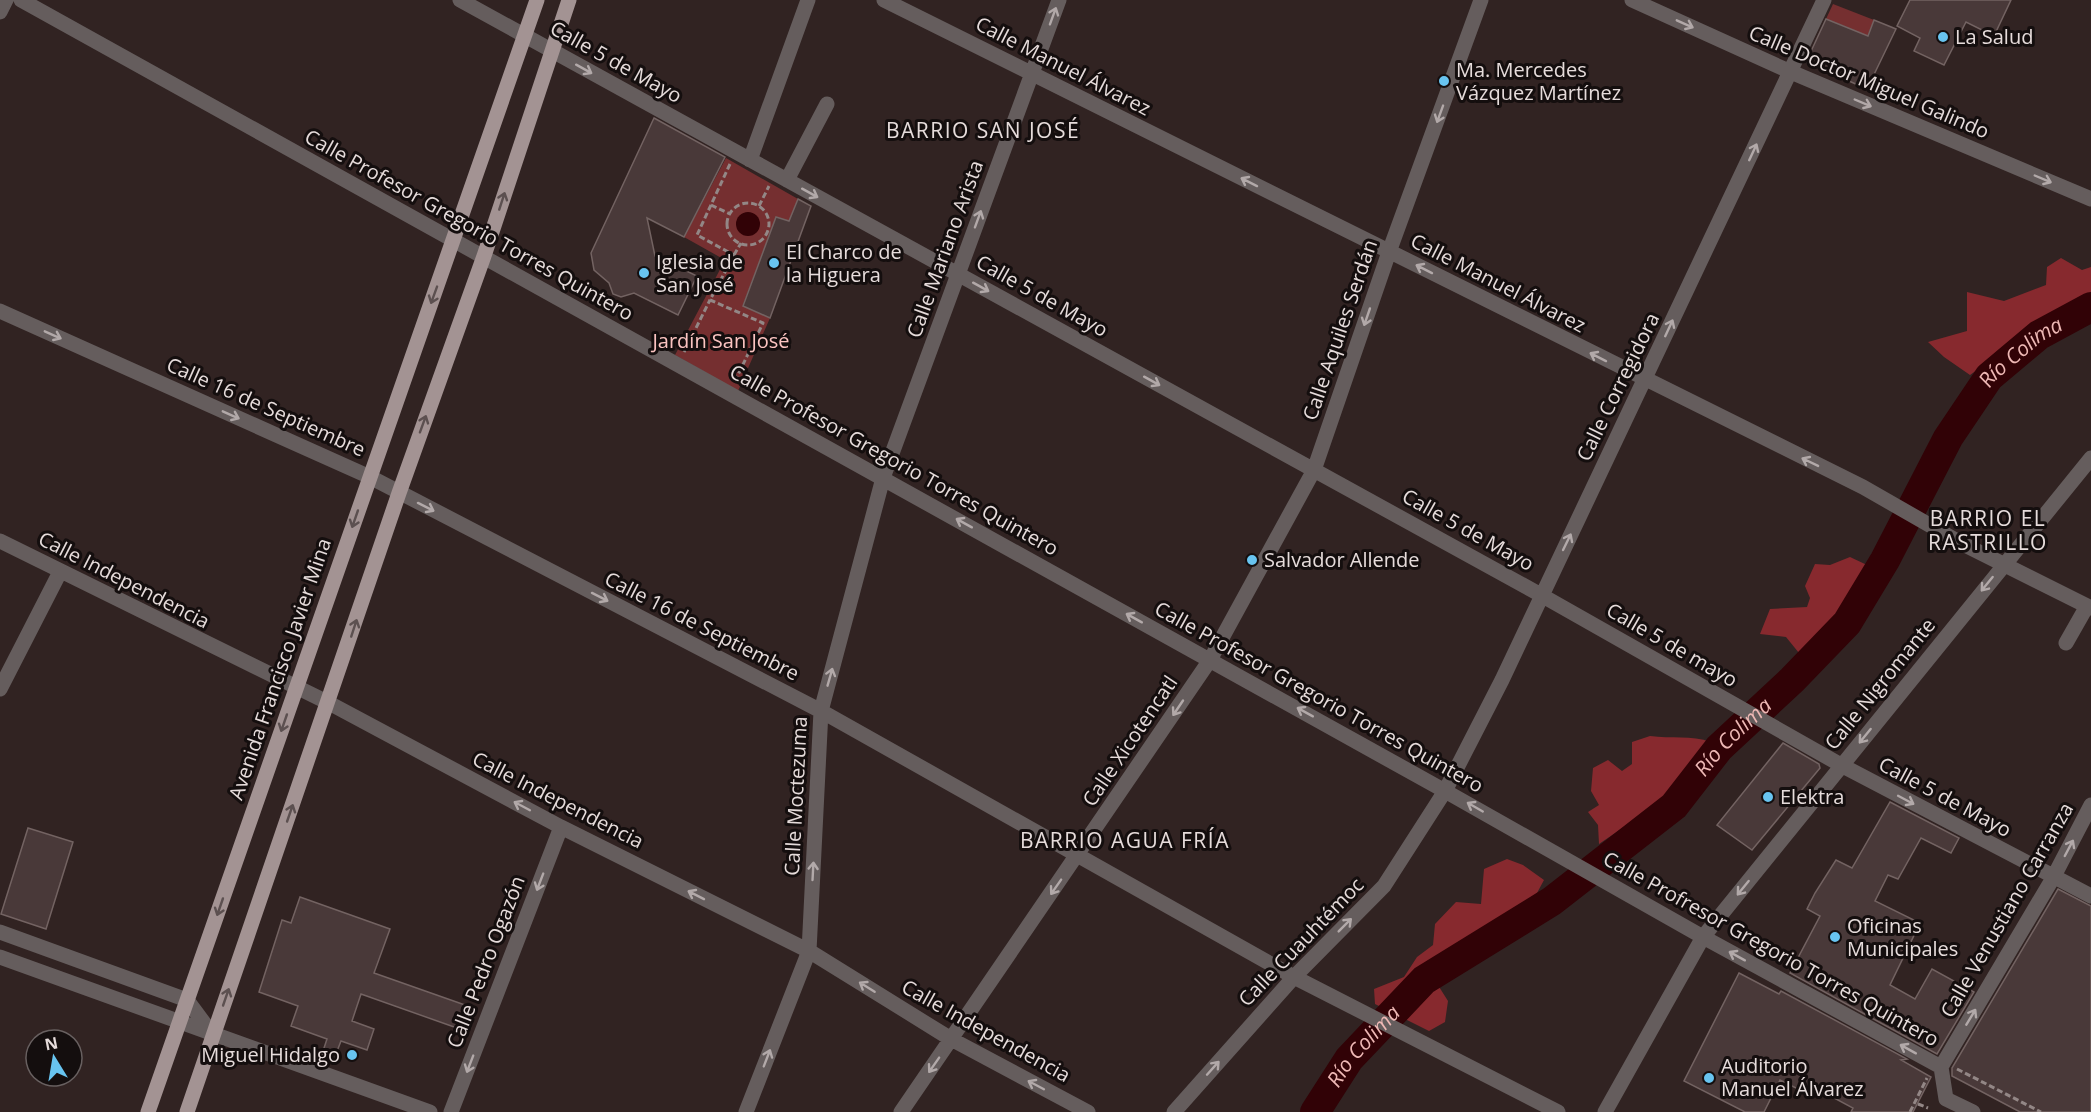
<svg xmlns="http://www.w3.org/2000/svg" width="2091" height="1112" viewBox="0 0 2091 1112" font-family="'Open Sans',sans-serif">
<rect width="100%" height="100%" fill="#312322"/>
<!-- green -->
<path fill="#752f30" d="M1833,4L1874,20L1860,54L1847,27L1826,19Z
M726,158L798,199L789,221L776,217L743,305L770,318L738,391L675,355L725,260L684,237Z"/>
<!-- forest -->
<path fill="#87292e" d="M2061,258L2082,270L2091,267V301L2026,335L1970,375L1944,357L1928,342L1967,331V292L2004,301L2046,285L2047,267Z
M1850,557L1867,565L1843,616L1799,653L1786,637L1760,634L1770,609L1807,607L1810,598L1805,586L1815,564L1830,565Z
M1650,736C1671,739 1691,735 1711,742L1662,801L1599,844L1598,825L1588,812L1599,805L1591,791L1593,768L1608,760L1622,771L1632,764V742Z
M1507,859L1523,865L1544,880L1530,906L1503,938L1465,949L1456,969L1436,982L1448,1001L1445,1022L1429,1031L1375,1004L1374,989L1404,977L1417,957L1433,945L1435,924L1456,902L1481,904L1484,869Z"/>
<!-- water -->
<path fill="#310206" d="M736 224a12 12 0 1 1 24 0a12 12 0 1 1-24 0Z"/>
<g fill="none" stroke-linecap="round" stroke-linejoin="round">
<!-- river -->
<path stroke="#310206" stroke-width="30" id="s1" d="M1315,1112L1349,1059L1424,980L1552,901L1674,806L1719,748L1792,680L1847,623L1885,560L1948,438L1989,377L2039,335L2091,307"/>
</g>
<!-- building -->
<path fill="#493939" stroke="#736362" stroke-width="1.5" d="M1910,0H2011L1994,36L1966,22L1944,65L1914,51L1920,38L1897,26Z
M1826,19L1868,36L1874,20L1896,29L1867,89L1806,62Z
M654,118L725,157L684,237L647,218L655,256L697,276L678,315L634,293L621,297L613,294L609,283L594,270L591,253Z
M798,199L811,206L770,318L743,306L776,217L789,221Z
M1783,743L1819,764L1820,768L1752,850L1717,825Z
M1890,802L1959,838L1951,853L1921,838L1898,879L1888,875L1875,901L1920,923L1890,985L1915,999L1932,969L1974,992L1937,1054L1790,973L1820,916L1807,909L1815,893L1836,860L1852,868Z
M28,828L73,842L46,929L1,914Z
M2058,889L2091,906V1112H2020L1952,1076V1068Z
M300,897L390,929L374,973L465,1005L457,1028L361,994L352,1021L374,1029L367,1050L341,1041L334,1059L322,1054L327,1039L291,1026L298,1006L259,992L282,920L291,923Z
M1739,973L1779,994L1781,991L1907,1059L1901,1060L1931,1077L1913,1112H1851L1853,1108L1810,1085L1806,1093L1780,1080L1764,1112H1745L1684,1081Z"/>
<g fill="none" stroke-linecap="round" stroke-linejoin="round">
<!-- path -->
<path stroke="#938786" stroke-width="3" stroke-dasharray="6 3" stroke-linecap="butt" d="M730,164L697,235L734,255L710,300L763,323L735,381
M727 224a21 21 0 1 1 42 0a21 21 0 1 1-42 0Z
M711,205L730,214
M759,206L769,186
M734,255L741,243
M684,352L710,300
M1957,1069L2041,1112
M1918,1104L1928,1108
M1910,1112L1927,1078"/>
<!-- minor -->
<path stroke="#655d5d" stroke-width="15" d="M21,0L1445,791L1703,937L1941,1067L1946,1099L1973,1112
M460,0L1541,595L1841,765L2091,896
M884,0L1863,487L1959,542L2091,608
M1632,0L1791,72L2091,199
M0,12L6,0
M750,160L808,0
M787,180L827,104
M0,311L370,477L821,711L1294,977L1558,1112
M0,541L329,703L561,827L809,951L951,1039L1088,1112
M2066,643L2087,606
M0,689L60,572
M0,932L187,1000L213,1035
M0,957L430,1112
M1941,1067L2053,878L2091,805
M451,1112L561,827
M746,1112L809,951L821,711L883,478L1059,0
M901,1112L1210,660L1314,470L1389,252L1481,0
M1174,1112L1294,977L1384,886L1445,791L1502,680L1824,0
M1605,1112L1703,937L2091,458"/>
<!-- major -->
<path stroke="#a39393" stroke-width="15" d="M148,1112L537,0
M187,1112L399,493L484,256L569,0"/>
</g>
<!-- one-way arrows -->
<defs><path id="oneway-shaft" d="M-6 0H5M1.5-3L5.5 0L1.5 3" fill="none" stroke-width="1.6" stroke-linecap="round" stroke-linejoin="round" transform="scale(1.5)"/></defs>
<g stroke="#b2a9a9">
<use href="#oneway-shaft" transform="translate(1053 16) rotate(-70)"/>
<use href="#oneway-shaft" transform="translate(1685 24) rotate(24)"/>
<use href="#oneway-shaft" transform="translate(584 69) rotate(29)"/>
<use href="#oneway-shaft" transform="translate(1863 103) rotate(23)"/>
<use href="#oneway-shaft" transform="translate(1440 114) rotate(110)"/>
<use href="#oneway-shaft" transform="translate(1753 152) rotate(-65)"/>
<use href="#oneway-shaft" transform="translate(2043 179) rotate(23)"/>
<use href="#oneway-shaft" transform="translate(1249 182) rotate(-153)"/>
<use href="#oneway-shaft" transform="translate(810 193) rotate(29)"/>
<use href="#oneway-shaft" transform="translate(978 219) rotate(-70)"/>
<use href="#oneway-shaft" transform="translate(1424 269) rotate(-153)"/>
<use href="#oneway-shaft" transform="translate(981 287) rotate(29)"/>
<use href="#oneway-shaft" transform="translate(1367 317) rotate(109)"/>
<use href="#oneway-shaft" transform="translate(1669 328) rotate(-65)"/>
<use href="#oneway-shaft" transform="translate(53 335) rotate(24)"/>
<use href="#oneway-shaft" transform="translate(1598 357) rotate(-153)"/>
<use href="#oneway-shaft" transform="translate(1152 381) rotate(29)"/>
<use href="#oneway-shaft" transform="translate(231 415) rotate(24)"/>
<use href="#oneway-shaft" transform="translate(1810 462) rotate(-154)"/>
<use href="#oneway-shaft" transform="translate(426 507) rotate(27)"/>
<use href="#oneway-shaft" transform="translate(964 523) rotate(-151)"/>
<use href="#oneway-shaft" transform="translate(1567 542) rotate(-64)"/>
<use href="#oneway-shaft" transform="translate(1987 584) rotate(129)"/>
<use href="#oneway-shaft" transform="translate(600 597) rotate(27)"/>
<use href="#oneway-shaft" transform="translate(1134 618) rotate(-151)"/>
<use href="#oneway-shaft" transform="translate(830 677) rotate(-74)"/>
<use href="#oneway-shaft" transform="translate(1178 708) rotate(124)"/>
<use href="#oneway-shaft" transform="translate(1305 712) rotate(-151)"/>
<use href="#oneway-shaft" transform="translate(1865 736) rotate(129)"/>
<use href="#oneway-shaft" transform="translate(1906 800) rotate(28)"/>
<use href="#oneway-shaft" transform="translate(522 806) rotate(-152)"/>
<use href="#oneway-shaft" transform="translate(1475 807) rotate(-150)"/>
<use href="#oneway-shaft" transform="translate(2069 848) rotate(-62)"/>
<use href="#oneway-shaft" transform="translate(813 871) rotate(-87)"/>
<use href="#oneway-shaft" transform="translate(540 882) rotate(111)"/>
<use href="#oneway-shaft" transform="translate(1056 887) rotate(125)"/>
<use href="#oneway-shaft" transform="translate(1743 888) rotate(129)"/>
<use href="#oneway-shaft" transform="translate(696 895) rotate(-153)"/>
<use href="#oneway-shaft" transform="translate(1345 925) rotate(-45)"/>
<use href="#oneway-shaft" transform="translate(1737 956) rotate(-151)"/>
<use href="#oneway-shaft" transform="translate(867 987) rotate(-148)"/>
<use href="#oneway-shaft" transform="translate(1971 1017) rotate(-59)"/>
<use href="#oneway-shaft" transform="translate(1908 1049) rotate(-151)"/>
<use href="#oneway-shaft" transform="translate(767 1058) rotate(-69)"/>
<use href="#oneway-shaft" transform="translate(470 1064) rotate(111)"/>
<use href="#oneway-shaft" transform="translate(934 1065) rotate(125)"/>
<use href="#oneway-shaft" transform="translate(1213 1068) rotate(-48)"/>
<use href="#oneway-shaft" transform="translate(1036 1085) rotate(-152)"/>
</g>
<g stroke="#5c5050">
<use href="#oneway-shaft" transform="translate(502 201) rotate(-72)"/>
<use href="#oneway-shaft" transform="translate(434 295) rotate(110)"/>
<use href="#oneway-shaft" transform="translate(423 424) rotate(-70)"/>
<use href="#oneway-shaft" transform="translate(355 519) rotate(109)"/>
<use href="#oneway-shaft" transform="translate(354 628) rotate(-72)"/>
<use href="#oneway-shaft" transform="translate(284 723) rotate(109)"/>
<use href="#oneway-shaft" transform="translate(290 813) rotate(-71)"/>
<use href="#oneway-shaft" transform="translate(220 907) rotate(109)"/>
<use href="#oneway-shaft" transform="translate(226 997) rotate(-71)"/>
</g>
<!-- markers -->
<g fill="#68c4f0" stroke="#140e0e" stroke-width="2">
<circle cx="1943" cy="37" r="6"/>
<circle cx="1444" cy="81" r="6"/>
<circle cx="774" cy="263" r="6"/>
<circle cx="644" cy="273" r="6"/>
<circle cx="1252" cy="560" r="6"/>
<circle cx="1768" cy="797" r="6"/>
<circle cx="1835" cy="937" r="6"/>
<circle cx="352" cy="1055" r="6"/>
<circle cx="1709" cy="1078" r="6"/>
</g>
<g text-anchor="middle" stroke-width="6" stroke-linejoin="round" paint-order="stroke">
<!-- poi labels -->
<g font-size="20" fill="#e6dcdb" stroke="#140e0e" text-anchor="start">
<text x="1955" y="44">La Salud</text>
<text x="1456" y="77">Ma. Mercedes<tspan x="1456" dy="23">Vázquez Martínez</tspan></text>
<text x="786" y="259">El Charco de<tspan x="786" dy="23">la Higuera</tspan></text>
<text x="656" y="269">Iglesia de<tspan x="656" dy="23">San José</tspan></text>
<text x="1264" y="567">Salvador Allende</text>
<text x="1780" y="804">Elektra</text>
<text x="1847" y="933">Oficinas<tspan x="1847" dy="23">Municipales</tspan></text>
<text x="340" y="1062" text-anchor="end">Miguel Hidalgo</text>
<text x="1721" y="1073">Auditorio<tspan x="1721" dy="23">Manuel Álvarez</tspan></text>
</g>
<!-- street labels -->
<g font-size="20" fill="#e6dcdb" stroke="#140e0e">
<text transform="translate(616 62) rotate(29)" y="7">Calle 5 de Mayo</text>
<text transform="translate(1063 66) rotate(27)" y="7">Calle Manuel Álvarez</text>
<text transform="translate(1869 82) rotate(23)" y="7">Calle Doctor Miguel Galindo</text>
<text transform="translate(469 225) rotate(29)" y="7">Calle Profesor Gregorio Torres Quintero</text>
<text transform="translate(945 249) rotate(-70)" y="7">Calle Mariano Arista</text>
<text transform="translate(1498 283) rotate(27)" y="7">Calle Manuel Álvarez</text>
<text transform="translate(1042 296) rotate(29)" y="7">Calle 5 de Mayo</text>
<text transform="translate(1340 330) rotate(-71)" y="7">Calle Aquiles Serdán</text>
<text transform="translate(1618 387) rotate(-64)" y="7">Calle Corregidora</text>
<text transform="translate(266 407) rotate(24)" y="7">Calle 16 de Septiembre</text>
<text transform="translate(894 460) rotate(29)" y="7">Calle Profesor Gregorio Torres Quintero</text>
<text transform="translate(1468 530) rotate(29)" y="7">Calle 5 de Mayo</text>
<text transform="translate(124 580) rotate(27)" y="7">Calle Independencia</text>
<text transform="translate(702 626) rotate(27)" y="7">Calle 16 de Septiembre</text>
<text transform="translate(1672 645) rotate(30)" y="7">Calle 5 de mayo</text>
<text transform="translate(280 669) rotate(-71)" y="7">Avenida Francisco Javier Mina</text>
<text transform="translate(1880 684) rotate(-51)" y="7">Calle Nigromante</text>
<text transform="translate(1319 697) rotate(29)" y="7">Calle Profesor Gregorio Torres Quintero</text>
<text transform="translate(1130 741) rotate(-56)" y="7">Calle Xicotencatl</text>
<text transform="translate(796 796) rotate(-87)" y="7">Calle Moctezuma</text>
<text transform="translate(1945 797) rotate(28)" y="7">Calle 5 de Mayo</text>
<text transform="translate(558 800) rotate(27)" y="7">Calle Independencia</text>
<text transform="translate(2007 910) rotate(-60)" y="7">Calle Venustiano Carranza</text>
<text transform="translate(1301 942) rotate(-46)" y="7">Calle Cuauhtémoc</text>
<text transform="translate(1771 949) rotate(29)" y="7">Calle Profresor Gregorio Torres Quintero</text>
<text transform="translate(486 962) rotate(-69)" y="7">Calle Pedro Ogazón</text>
<text transform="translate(986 1031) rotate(29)" y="7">Calle Independencia</text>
</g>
<!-- park labels -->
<g font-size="20" fill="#fbc4c1" stroke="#140e0e">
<text x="721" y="348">Jardín San José</text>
</g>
<!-- neighbourhood labels -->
<g font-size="21" letter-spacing="1.5" fill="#e6dcdb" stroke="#140e0e">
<text x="983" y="138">BARRIO SAN JOSÉ</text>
<text x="1988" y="526">BARRIO EL<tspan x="1988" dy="24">RASTRILLO</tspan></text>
<text x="1125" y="848">BARRIO AGUA FRÍA</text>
</g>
<!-- water labels -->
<g font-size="21" font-style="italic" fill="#eeb8b5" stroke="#140e0e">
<text dy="7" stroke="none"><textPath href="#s1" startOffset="1054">Río Colima</textPath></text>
<text dy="7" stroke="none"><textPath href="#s1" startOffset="568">Río Colima</textPath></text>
<text dy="7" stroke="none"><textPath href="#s1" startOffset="82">Río Colima</textPath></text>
</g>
</g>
<!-- north arrow -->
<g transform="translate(54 1058) rotate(349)"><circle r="28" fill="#140e0e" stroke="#686060" stroke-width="1.5"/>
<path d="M0-4.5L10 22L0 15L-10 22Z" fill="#68c4f0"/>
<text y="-9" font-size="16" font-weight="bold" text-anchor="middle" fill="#e6dcdb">N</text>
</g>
</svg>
